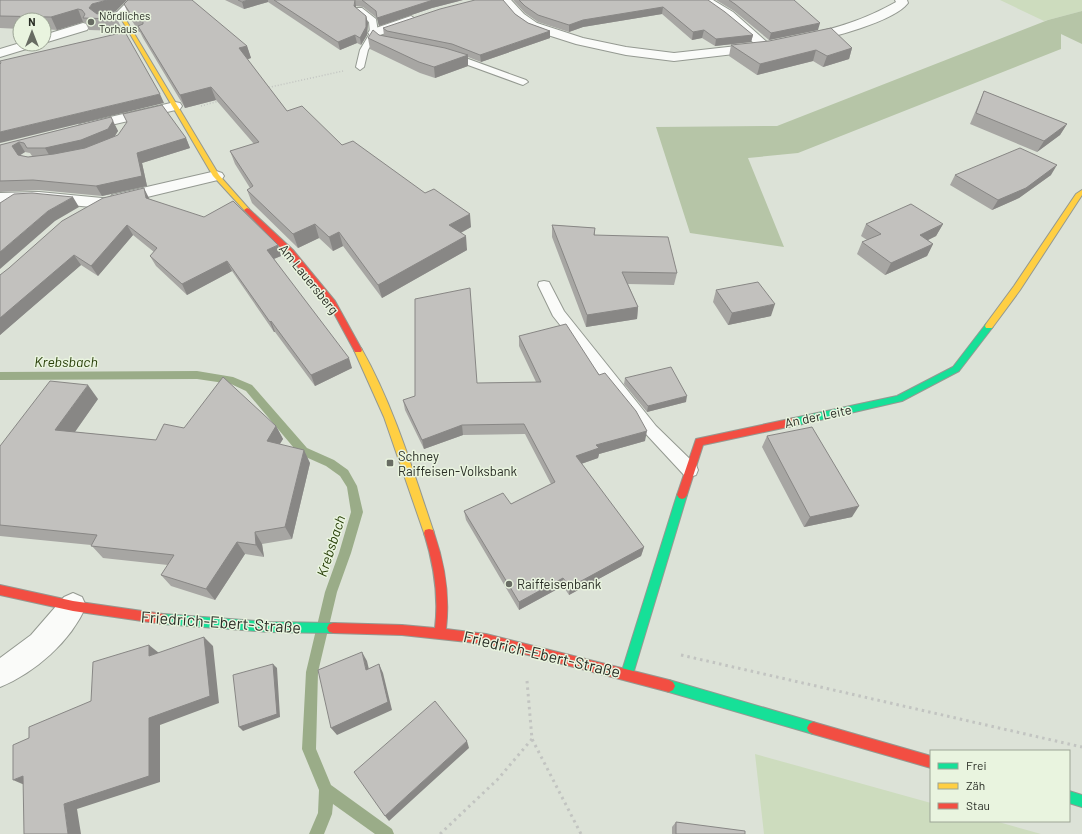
<svg xmlns="http://www.w3.org/2000/svg" width="1082" height="834" viewBox="0 0 1082 834" font-family="Barlow,sans-serif">
<rect width="100%" height="100%" fill="#dce2d7"/>
<!-- green -->
<path fill="#cddcbe" d="M1000,0H1082V11L1044,21Z
M755,754L931,803V821H995L1041,834H764Z"/>
<!-- forest -->
<path fill="#b6c5a7" d="M1082,11V44L1061,34V49L798,153L748,158L784,247L690,233L656,127L777,126L1048,20Z"/>
<g fill="none" stroke-linecap="round" stroke-linejoin="round">
<!-- stream -->
<path fill="#9aac88" fill-rule="evenodd" d="M197,371L233,377L252,385L307,448L334,460L348,470L357,486L363,512L351,553L337,592L318,672L316,749L331,785L392,829L394,834H375L333,804L332,814L324,834H309L318,813L319,790L302,749L306,672L325,592L339,553L351,512L347,487L340,476L326,466L299,454L246,391L231,384L197,379L0,380V372Z"/>
<!-- lane casing -->
<g stroke="#949991" stroke-width="2">
<path id="lane" d="M356,8H362L376,19L378,32L390,43L386,46L375,38L368,50L364,67L360,70L356,67L360,50L370,33L369,22L356,12Z
M449,52L526,80L528,82L523,85L520,84L446,57L445,55Z
M544,281L549,282L564,311L656,426L696,465L698,470L696,475L690,477L684,475L646,434L553,316L538,285L539,282Z"/>
</g>
<!-- street casing -->
<g stroke="#949991" stroke-width="2">
<path id="street" d="M129,0H142L125,18L102,25L96,21L98,18L117,12Z
M499,0H511L524,14L537,23L583,38L626,47L674,53L755,44L725,18L699,0H713L733,12L769,44L764,50L760,51L674,61L626,55L576,44L529,29L516,20Z
M895,0H907L908,3C894,22 829,38 806,43L800,39L802,36C837,28 864,20 896,2Z
M411,16L417,20L415,23L374,37L368,33L370,30Z
M83,23L87,24L89,27L87,30L44,43V35Z
M20,43L35,44L33,47L0,57V49Z
M175,102L180,103L182,106L180,109L85,131L80,130L78,127L80,124Z
M216,171L222,173L224,176L222,179L118,204L112,203L110,199L112,195Z
M39,192L102,198L108,199L110,203L108,207L102,208L39,202L0,203V193Z
M73,593L82,597L86,606C71,641 35,673 0,687V658L31,635L64,597Z"/>
</g>
<!-- fast casing -->
<g stroke="#949991" stroke-width="2">
<path id="fast" d="M989,323L992,324L993,326L992,328L959,371L902,401L794,426L791,425L789,422L791,419L794,418L897,396L953,367L986,324Z
M682,491L685,492L687,495L633,674L631,678L627,680L623,678L621,674L677,495L679,492Z
M163,614L269,622L333,623L337,624L339,628L337,632L333,633L269,632L163,624L159,623L157,619L159,615Z
M669,680L813,722L817,724L819,728L817,732L813,734L669,692L665,690L663,686L665,682Z
M1069,791L1082,795V807L1069,803Z"/>
</g>
<!-- slow casing -->
<g stroke="#949991" stroke-width="2">
<path id="slow" d="M119,14L123,15L219,175L249,209V211H245L213,176L119,15Z
M1082,190V195L1020,290L992,328H986L985,326L986,324L1014,286L1076,194Z
M358,347L361,348C394,406 413,471 434,533L433,536L429,537L425,536L424,533L384,417L354,350Z"/>
</g>
<!-- jam casing -->
<g stroke="#949991" stroke-width="2">
<path id="jam" d="M247,208L249,209L293,250L335,301L362,350L361,352H355L329,304L287,254L245,211L244,210Z
M794,418L797,419L799,422L797,425L703,445L687,495L685,498L682,499L679,498L677,495L696,439Z
M429,529L433,530L434,533C445,565 450,595 446,629L486,634L669,680L673,682L675,686L673,690L669,692L486,644L402,635L333,633L329,632L327,628L329,624L333,623L402,625L435,628C439,595 434,565 424,533L425,530Z
M0,585L73,601L163,614L167,615L169,619L167,623L163,624L73,611L0,595Z
M813,722L931,756V768L813,734L809,732L807,728L809,724Z"/>
</g>
<!-- path-far1 -->
<path stroke="#c2c4c1" stroke-width="1.5" stroke-dasharray="1 2" stroke-linecap="butt" d="M266,88L343,71
M201,106L219,101"/>
<!-- path -->
<path stroke="#c2c4c1" stroke-width="3" stroke-dasharray="2.5 4" stroke-linecap="butt" d="M681,655L1082,747
M527,681L532,739L581,834
M440,834L498,779L532,739"/>
<!-- lane -->
<use href="#lane" fill="#fafbf9" fill-rule="evenodd"/>
<!-- street -->
<use href="#street" fill="#fafbf9" fill-rule="evenodd"/>
<!-- fast -->
<use href="#fast" fill="#16e098" fill-rule="evenodd"/>
<!-- slow -->
<use href="#slow" fill="#ffcf43" fill-rule="evenodd"/>
<!-- jam -->
<use href="#jam" fill="#f24e42" fill-rule="evenodd"/>
</g>
<!-- wall -->
<path fill="#a7a6a3" fill-rule="evenodd" d="M0,0L116,11L113,12L117,19L123,31L89,30L85,22H83L57,30L44,29V20H20V29L0,28Z
M225,0H463L432,8L379,26L377,18L363,7L356,6V8L366,16L368,23L367,35L361,45L357,43L340,50L268,2L244,9Z
M513,0H708L753,35L751,42L715,46L702,38L692,40L662,14L583,27L569,32L538,22L525,13Z
M716,0H794L818,30L769,40L734,11Z
M124,4L247,46L251,58L247,59L287,111L471,227L461,233L467,250L382,298L343,246L333,251L319,238L298,248L252,203L247,190L250,188L235,164L230,151L254,144L216,100L185,108L143,38L140,32H139L129,16Z
M515,14L528,23L550,31V38L481,62L468,57V66L435,78L420,73L370,49L368,38L379,35H384L383,28Z
M731,45L852,48L849,59L823,67L813,61L757,75L729,56Z
M984,91L1067,124L1060,135L1037,152L970,124L979,103Z
M111,117L118,131L114,137L186,138L190,148L142,163L147,186L102,196L39,190L0,192V145ZM25,152L30,153L32,156L28,157L19,155Z
M955,175H1051L1019,198L992,210L950,185Z
M150,199L281,256L274,259L352,368L315,386L275,332H274L232,271L187,295L156,266L150,256L154,252L133,235L98,276L81,265L0,335V275Z
M866,224H943L936,236L928,240L933,244L927,256L885,275L857,254L862,242L867,240L861,236Z
M552,225L595,228V235L677,273L674,285L628,284L638,307L637,319L586,327L552,237Z
M716,290L771,316L728,325L713,302Z
M519,336L599,375L645,441L599,454L598,458L581,464L644,547L641,556L569,595L563,586L519,610L466,520L464,511L511,504L551,484L525,434L463,435L424,449L405,410L403,400L477,383L536,382L519,346Z
M625,378L686,402L647,412L624,384Z
M98,399L75,432L156,440L184,428L276,426L283,439L280,444L310,463L292,539L262,544L264,557L245,554L215,600L171,586L161,575L168,565L103,558L91,545L0,536V446Z
M767,436L852,517L804,527L762,447Z
M676,822L745,834H672V827Z"/>
<!-- shaded-wall -->
<path fill="#888785" d="M107,0H127L116,11L98,17L89,8L92,4Z
M248,0H268V2L244,9L242,2Z
M355,0L356,6L355,13L354,6Z
M433,0H463L432,8L379,26L377,18Z
M663,7L662,14L583,27L569,32V25L583,20Z
M78,9L83,22L57,30L51,17Z
M366,16L368,23L367,35L361,45L360,38Z
M820,23L818,30L769,40L771,33Z
M704,30L702,38L692,40L693,32Z
M550,31V38L481,62L480,55Z
M355,35L357,43L340,50L338,42Z
M753,35L751,42L715,46L716,39Z
M247,46L251,58L243,61L239,48Z
M852,48L849,59L823,67L827,56Z
M816,50L813,61L757,75L760,64Z
M468,55V66L435,78L434,67Z
M211,87L216,100L185,108L180,95Z
M160,94L164,103L0,143V132Z
M113,121L118,131L113,139L87,150L51,158L45,148Z
M1067,124L1060,135L1037,152L1044,141Z
M186,138L190,148L142,163L147,186L102,196L96,186L137,153Z
M19,142L25,152L19,156L24,165L12,146Z
M1057,165L1051,175L1019,198L992,210L998,200Z
M144,188L149,198L151,208L146,198Z
M73,197L79,207L55,221L0,269V252L48,211Z
M470,214L471,227L451,238L449,225Z
M315,224L319,238L298,248L293,234Z
M943,224L936,236L914,247L920,235Z
M127,225L133,235L98,276L91,266Z
M339,232L343,246L333,251L329,237Z
M466,236L467,250L382,298L378,285Z
M933,244L927,256L885,275L891,263Z
M278,245L281,256L271,260L267,250Z
M74,255L81,265L0,335V318Z
M227,261L232,271L187,295L182,284Z
M775,304L771,316L728,325L732,313Z
M638,307L637,319L586,327L587,315Z
M271,321L275,332H274L270,322Z
M349,358L352,368L315,386L311,375Z
M88,385L98,399L67,443L55,430Z
M687,396L686,402L647,412L648,406Z
M462,425L463,435L424,449L422,440Z
M276,426L283,439L273,454L267,441Z
M647,431L645,441L599,454L598,458L575,466L576,456L596,445Z
M304,450L310,463L292,539L285,527Z
M859,506L852,517L804,527L810,517Z
M255,532L262,544L264,557L256,545Z
M237,542L245,554L215,600L206,589Z
M644,547L641,556L569,595L570,587Z
M563,578V586L519,610V602Z
M204,637L213,646L219,703L160,725V782L77,809L81,834H68L64,804L149,718Z
M149,645L159,653L149,656Z
M362,652L367,661L371,678L366,670Z
M273,664L277,668L280,717L243,731L239,727Z
M379,664L383,673L392,710L337,735L331,728Z
M467,741L469,748L389,821L385,816Z
M23,776L27,786L13,780Z"/>
<!-- building -->
<path fill="#c2c1be" stroke="#888785" d="M0,0H107L92,4L89,8L97,14L112,10L117,19L83,18L85,14L82,10L78,9L51,17L0,16Z
M128,0H192L247,46L239,48L287,111L302,106L342,145L353,141L425,193L434,189L470,214L449,225L466,236L378,285L339,232L329,237L315,224L293,234L247,190L253,186L230,151L259,142L211,87L180,95L138,26L143,24V20L134,19L124,4Z
M238,0H248L242,2Z
M274,0H355L354,6L366,16V27L360,38L355,35L338,42Z
M362,0H433L377,18L376,11Z
M475,0H503L515,14L528,23L550,31L480,55L452,44L387,31L383,28L440,9Z
M519,0H708L725,12L753,35L716,39L704,30L693,32L663,7L583,20L569,25L538,15L525,6Z
M729,0H794L820,23L771,33L735,4Z
M831,28L852,48L827,56L816,50L760,64L731,45L769,41Z
M373,30L379,35L445,48L468,55L434,67L419,62L368,38Z
M125,32L160,94L0,132V64L1,63L0,61Z
M984,91L1067,124L1044,141L976,113Z
M162,105L186,138L137,153L142,176L96,186L33,180L0,181V145L111,117L113,121L108,129L81,140L45,148H27L24,143L19,142L12,146L18,155L28,157L54,154L85,148L118,135L127,122L123,114Z
M1020,148L1057,165L1026,188L998,200L955,175Z
M144,188L146,198L204,217L233,201L278,245L267,250L349,358L311,375L271,321L270,322L227,261L182,284L150,256L157,248L127,225L91,266L74,255L0,318V275L9,268L62,221L103,198Z
M32,193L73,197L48,211L0,252V203L14,194Z
M911,204L943,224L920,235L933,244L891,263L862,242L881,234L866,224Z
M552,225L595,228L594,235L668,237L677,273L622,272L638,307L587,315Z
M758,282L775,304L732,313L716,290Z
M470,288L477,383L541,382L519,336L566,324L599,375L605,373L636,411L647,431L596,445L599,448L576,456L644,547L570,587L563,578L519,602L464,511L503,493L511,504L555,482L524,424L462,425L422,440L403,400L415,396V299Z
M671,367L687,396L648,406L625,378Z
M223,377L276,426L267,441L304,450L285,527L255,532L256,545L237,542L206,589L161,575L174,555L91,546L97,535L0,525V446L50,381L88,385L55,430L156,440L164,424L184,428Z
M812,427L859,506L810,517L767,436Z
M204,637L210,696L149,718V776L64,804L68,834H24L23,776L13,780V745L29,738V727L91,701L93,662L149,645V656Z
M362,652L366,670L379,664L388,702L331,728L318,670Z
M273,664L277,714L239,727L233,675Z
M435,701L467,741L385,816L354,772Z
M676,822L745,831V834H676Z"/>
<!-- markers -->
<g fill="#686c63" stroke="#e9f4df" stroke-width="1.5">
<circle cx="91" cy="22" r="4"/>
<rect x="386" y="459" width="8" height="8" rx="2"/>
<circle cx="509" cy="584" r="4"/>
</g>
<g text-anchor="middle" stroke-width="3" stroke-linejoin="round" paint-order="stroke">
<!-- far-poi labels -->
<g font-size="11" fill="#292d25" stroke="#e9f4df" text-anchor="start">
<text x="99" y="20">Nördliches<tspan x="99" dy="13">Torhaus</tspan></text>
</g>
<!-- street labels -->
<g font-size="13" fill="#292d25" stroke="#e9f4df">
<text transform="translate(309 279) rotate(51)" y="5">Am Lauersberg</text>
<text transform="translate(818 416) rotate(-12)" y="5">An der Leite</text>
</g>
<!-- poi labels -->
<g font-size="13" fill="#292d25" stroke="#e9f4df" text-anchor="start">
<text x="398" y="461">Schney<tspan x="398" dy="15">Raiffeisen-Volksbank</tspan></text>
<text x="517" y="589">Raiffeisenbank</text>
</g>
<!-- water labels -->
<g font-size="14" font-style="italic" fill="#293f09" stroke="#e9f4df">
<text x="66" y="367">Krebsbach</text>
<text transform="translate(331 546) rotate(-72)" y="5">Krebsbach</text>
</g>
<!-- near-street labels -->
<g font-size="16" fill="#292d25" stroke="#e9f4df">
<text transform="translate(221 622) rotate(4)" y="6">Friedrich-Ebert-Straße</text>
<text transform="translate(542 654) rotate(13)" y="6">Friedrich-Ebert-Straße</text>
</g>
</g>
<!-- legend -->
<rect x="930" y="750" width="140" height="72" fill="#e9f4df" stroke="#9ca495"/>
<rect x="938" y="763" width="20" height="6" fill="#16e098" stroke="#9ca495"/>
<text x="966" y="770" font-size="12" fill="#292d25">Frei</text>
<rect x="938" y="783" width="20" height="6" fill="#ffcf43" stroke="#9ca495"/>
<text x="966" y="790" font-size="12" fill="#292d25">Zäh</text>
<rect x="938" y="803" width="20" height="6" fill="#f24e42" stroke="#9ca495"/>
<text x="966" y="810" font-size="12" fill="#292d25">Stau</text>
<!-- north arrow -->
<g transform="translate(32 32)"><circle r="19" fill="#e9f4df" stroke="#9ca495"/>
<path d="M0-3L7 15L0 10L-7 15Z" fill="#686c63"/>
<text y="-6" font-size="11" font-weight="bold" text-anchor="middle" fill="#292d25">N</text>
</g>
</svg>
